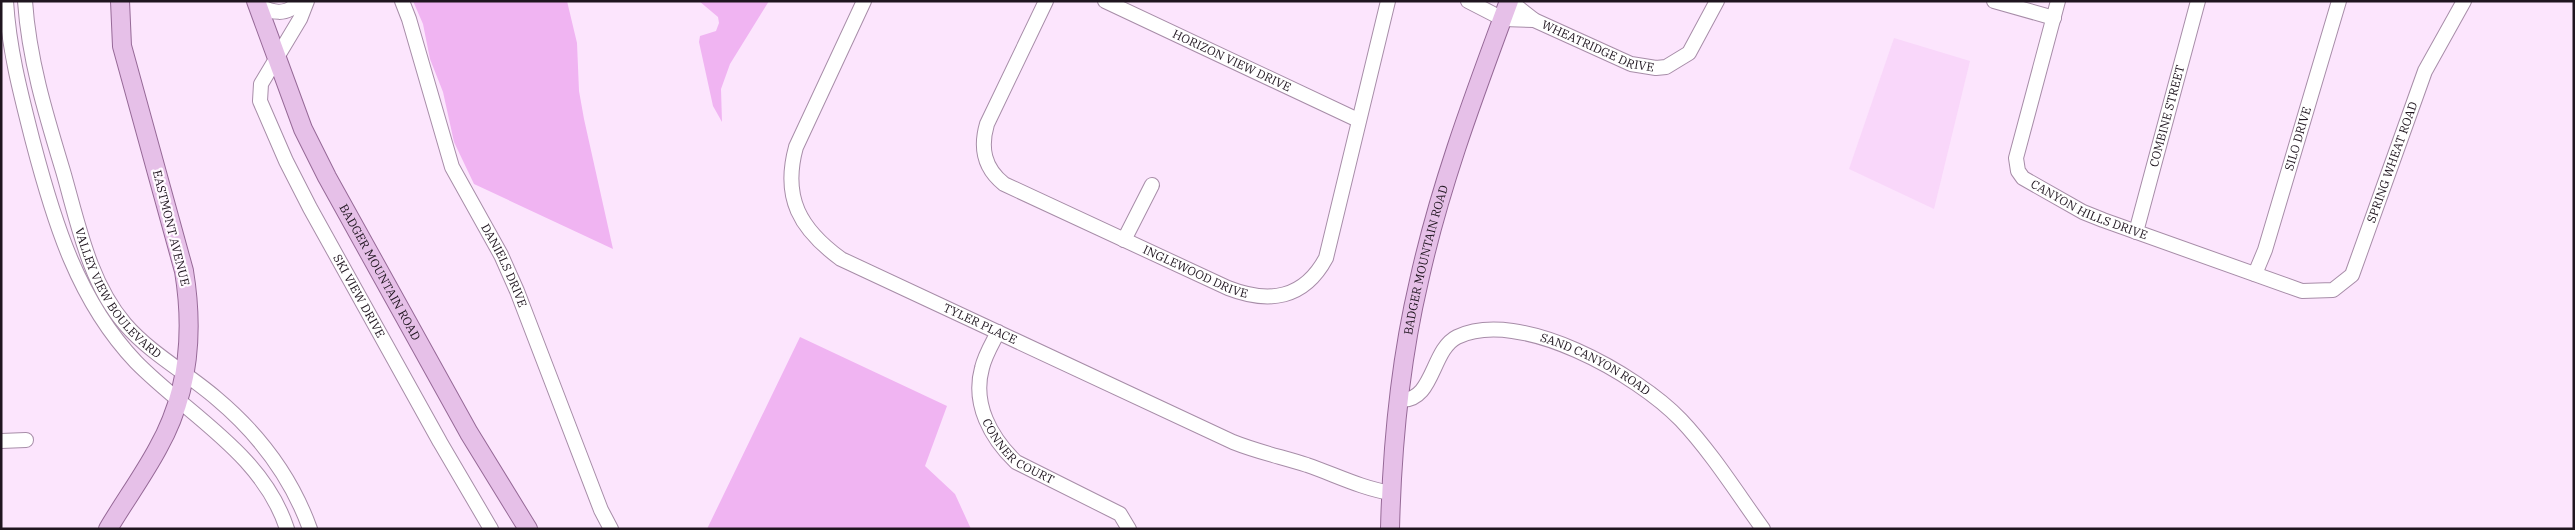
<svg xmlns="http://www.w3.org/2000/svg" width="2575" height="530" viewBox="0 0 2575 530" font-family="'IBM Plex Serif',serif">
<rect width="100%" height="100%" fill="#fce5fd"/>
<!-- built -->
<path fill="#f9d7fa" d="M1894,38L1970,61L1934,209L1849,169Z"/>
<!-- green -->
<path fill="#f0b4f2" d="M413,1H567L577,43L579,91L584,119L613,249L474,184L454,142L443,92L430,59L423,24Z
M699,1H769L730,64L721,89L722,122L713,106L699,42L700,36L716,31L719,23L718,17Z
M800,337L947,406L925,466L955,494L971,529H707Z"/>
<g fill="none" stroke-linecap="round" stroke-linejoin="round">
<!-- minor casing -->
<g stroke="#a78da8" stroke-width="16">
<g id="minor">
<path d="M6,1C9,50 21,95 33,142C54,222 78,301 136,362C188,415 263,454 287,529"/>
<path id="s1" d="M25,1C29,60 46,115 63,171C78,223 89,282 125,324C151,354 187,373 216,398C259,434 291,476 310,529"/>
<path id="s2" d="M307,1L300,19L261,84L260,101L286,161L310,208L440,442L491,529"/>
<path id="s3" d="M402,1L409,19L452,167L501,255L517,291L601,510L611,529"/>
<path id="s4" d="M864,1L796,147C782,198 800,229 841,259L1233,442C1258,452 1282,457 1307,465C1336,475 1361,488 1391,493"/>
<path id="s5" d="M1046,1L987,124C980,148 984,168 1004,184L1228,288C1269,304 1304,299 1326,258L1388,1"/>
<path id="s6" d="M1105,1L1358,120"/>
<path d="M1468,1L1503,19L1534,20"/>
<path id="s7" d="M1510,1L1534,20L1631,64L1656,68L1666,67L1689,53L1717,1"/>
<path d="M1994,1L2054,18"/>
<path id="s8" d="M2058,1L2016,158L2018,171L2023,178L2083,212L2103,220L2302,291L2333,290L2352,275L2425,71L2464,1"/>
<path d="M257,4C271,13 287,17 299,1"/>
<path id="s9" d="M2136,232L2198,1"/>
<path d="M1124,240L1152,185"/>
<path id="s10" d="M2255,274L2265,250L2339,1"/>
<path id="s11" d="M998,332C992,344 985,355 982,368C972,404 991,438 1016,462L1120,514L1129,529"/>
<path id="s12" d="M1400,400C1434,402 1431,350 1457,337C1520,307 1638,375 1681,420C1712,453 1737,493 1763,529"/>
<path d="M1,441L26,440"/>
</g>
</g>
<!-- major casing -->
<g stroke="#966997" stroke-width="20">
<g id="major">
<path id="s13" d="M256,1L303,129L327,177L469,433L528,529"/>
<path d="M108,529C124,502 143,476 158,448C189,393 194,332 184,271L122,46L120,1"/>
<path id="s14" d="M1390,529C1392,446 1400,362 1419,281C1440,185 1475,93 1509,1"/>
</g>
</g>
<!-- minor -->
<use href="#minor" stroke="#fff" stroke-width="14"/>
<!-- major -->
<use href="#major" stroke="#e6c0e8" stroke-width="18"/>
</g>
<g text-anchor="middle" stroke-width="4.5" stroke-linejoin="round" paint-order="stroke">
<!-- street labels -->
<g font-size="12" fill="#1f151f" stroke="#fff9ff">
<text dy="4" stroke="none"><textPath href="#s7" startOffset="100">WHEATRIDGE DRIVE</textPath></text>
<text dy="4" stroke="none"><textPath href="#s6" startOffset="140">HORIZON VIEW DRIVE</textPath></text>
<text dy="4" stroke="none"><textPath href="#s9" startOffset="120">COMBINE STREET</textPath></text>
<text dy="4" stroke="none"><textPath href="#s10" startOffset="142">SILO DRIVE</textPath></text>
<text dy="4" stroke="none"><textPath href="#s8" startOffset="661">SPRING WHEAT ROAD</textPath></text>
<text dy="4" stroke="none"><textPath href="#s8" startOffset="258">CANYON HILLS DRIVE</textPath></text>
<text transform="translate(171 228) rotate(76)" y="4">EASTMONT AVENUE</text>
<text dy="4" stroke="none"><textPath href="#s14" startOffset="272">BADGER MOUNTAIN ROAD</textPath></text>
<text dy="4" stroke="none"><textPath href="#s3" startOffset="285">DANIELS DRIVE</textPath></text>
<text dy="4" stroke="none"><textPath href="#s5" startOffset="414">INGLEWOOD DRIVE</textPath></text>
<text dy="4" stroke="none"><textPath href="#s13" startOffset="299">BADGER MOUNTAIN ROAD</textPath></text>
<text dy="4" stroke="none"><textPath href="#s1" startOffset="311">VALLEY VIEW BOULEVARD</textPath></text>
<text dy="4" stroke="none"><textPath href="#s2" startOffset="331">SKI VIEW DRIVE</textPath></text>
<text dy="4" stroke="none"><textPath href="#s4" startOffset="445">TYLER PLACE</textPath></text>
<text dy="4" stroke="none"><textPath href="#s12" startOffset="236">SAND CANYON ROAD</textPath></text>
<text dy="4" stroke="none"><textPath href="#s11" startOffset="139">CONNER COURT</textPath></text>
</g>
</g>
<!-- border -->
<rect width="2575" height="530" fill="none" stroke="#1f151f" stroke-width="5"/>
</svg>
